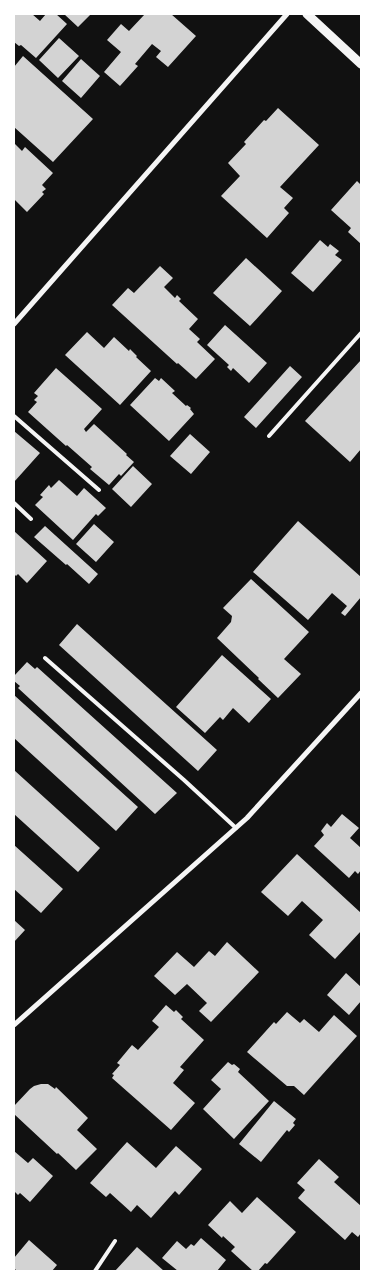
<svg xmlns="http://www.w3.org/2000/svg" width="375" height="1285" viewBox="0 0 375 1285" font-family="'Public Sans',sans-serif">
<rect width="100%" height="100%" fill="#111"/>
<!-- building -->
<path fill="#d3d3d3" d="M14,14H32L40,21L46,14H56L67,24L36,58L21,45L19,46L14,42Z
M64,14H91L78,27Z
M145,14H171L196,36L168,67L156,57L161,51L152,44L135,64L138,66L120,86L104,72L121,52L107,40L121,24L129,31Z
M59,38L79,56L58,78L39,60Z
M23,56L93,119L53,162L14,127V67Z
M81,59L100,76L81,98L62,81Z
M278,108L319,145L280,187L293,198L284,208L289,213L267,238L221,196L240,176L228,163L246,144L244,142L264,120L266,121Z
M14,143L22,151L25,147L53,173L42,185L46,189L42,192L44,194L27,212L14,199Z
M357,181L361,185V244L348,232L351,228L331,210Z
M320,240L328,247L330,244L339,251L335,255L342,260L313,292L291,273Z
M246,258L282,291L250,326L213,293Z
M160,266L173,278L164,287L175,298L177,295L181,299L179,301L198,319L189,329L200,339L197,342L215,359L196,379L178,363L177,364L112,305L128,288L134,293Z
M225,325L267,363L249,383L233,368L231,371L227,367L229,365L207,345Z
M87,332L104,348L114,337L129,351L130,349L137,356L136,357L151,371L120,405L65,355Z
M361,360V449L350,462L305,421Z
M290,366L302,377L256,428L244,417Z
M56,368L102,409L84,429L86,432L94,424L127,454L126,455L134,462L121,476L119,474L109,485L90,469L92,467L67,445L66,446L28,412L37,402L34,400L38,396L34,393Z
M155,378L159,381L161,378L175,391L172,393L186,406L187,405L191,408L190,409L194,414L169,441L130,405Z
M14,431L40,453L14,482Z
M190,434L210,452L191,474L170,456Z
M133,466L152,484L131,507L112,489Z
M59,480L77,496L84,488L106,508L98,516L96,514L73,540L35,505L43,497L40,495L49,485L51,488Z
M298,521L361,577V597L345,616L341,613L347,606L332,593L308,620L253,572Z
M94,524L114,542L96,562L76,544Z
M45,526L98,574L89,584L67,564L66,565L34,537Z
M14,531L47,561L27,583L18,574L16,576L14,574Z
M251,579L309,632L284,659L301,674L278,698L258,679L259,678L217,638L231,622L232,616L223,608Z
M77,624L217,750L198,771L59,645Z
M222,655L271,699L249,723L233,708L223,720L220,717L205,733L176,707Z
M27,662L35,669L37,667L177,793L155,814L18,688L20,686L14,681V676Z
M14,695L138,807L116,831L14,738Z
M14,770L100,848L78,872L14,814Z
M342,814L359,828L350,838L361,848V870L358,874L355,871L349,878L314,846L324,835L321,831L327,823L331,827Z
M14,845L63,889L41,913L14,889Z
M297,854L361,913V931L335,959L309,935L323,920L302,901L288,916L261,892Z
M14,920L25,930L14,942Z
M227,942L259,972L211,1022L199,1011L207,1003L187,984L175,995L154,976L177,952L194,967L209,951L215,956Z
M346,973L361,987V1001L349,1015L327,995Z
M166,1005L174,1012L176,1010L183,1017L181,1019L204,1040L180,1067L184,1070L173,1083L195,1103L171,1130L112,1078L114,1075L112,1074L120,1065L117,1063L132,1045L138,1050L159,1027L152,1021Z
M287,1012L300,1023L304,1019L319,1032L334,1015L357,1036L304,1095L294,1086H287L247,1052L274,1022L276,1024Z
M228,1062L232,1065L234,1064L240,1069L238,1072L269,1101L234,1139L203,1109L221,1089L211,1080Z
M41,1084H48L55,1089L56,1087L88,1118L77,1130L97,1149L76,1170L58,1153L57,1154L14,1114V1106L30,1089L34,1086Z
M274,1101L296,1119L293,1123L295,1125L289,1132L287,1130L261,1162L239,1144Z
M127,1142L156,1168L176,1146L202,1169L179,1195L175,1191L151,1218L137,1205L131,1212L110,1193L106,1197L90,1183Z
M14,1151L28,1163L33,1158L53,1176L30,1202L20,1193L18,1195L14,1191Z
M319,1159L339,1177L334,1182L361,1206V1233L358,1237L352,1232L345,1240L298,1198L305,1190L297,1183Z
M257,1197L296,1232L267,1264L265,1263L258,1271H253L231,1251L235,1247L223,1236L222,1238L208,1225L230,1201L242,1213Z
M201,1238L226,1260L217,1271H178L162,1258L177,1241L186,1249L191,1244L194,1246Z
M29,1240L57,1265L52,1271H17L14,1268V1258Z
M137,1247L164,1271H115Z"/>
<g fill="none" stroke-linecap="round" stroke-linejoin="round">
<!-- service -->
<path stroke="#f5f5f5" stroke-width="4" d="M14,416L99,490
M269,436L361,333
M14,503L31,519
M45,658L184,780L236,828
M95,1271L115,1241"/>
<!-- minor -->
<path stroke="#f5f5f5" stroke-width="5" d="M14,324L287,14
M14,1025L247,818L361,693"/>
<!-- tertiary -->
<path stroke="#f5f5f5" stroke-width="9" d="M307,14L361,64"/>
</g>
<!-- border -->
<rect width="375" height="1285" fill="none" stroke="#ffffff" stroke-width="30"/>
</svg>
